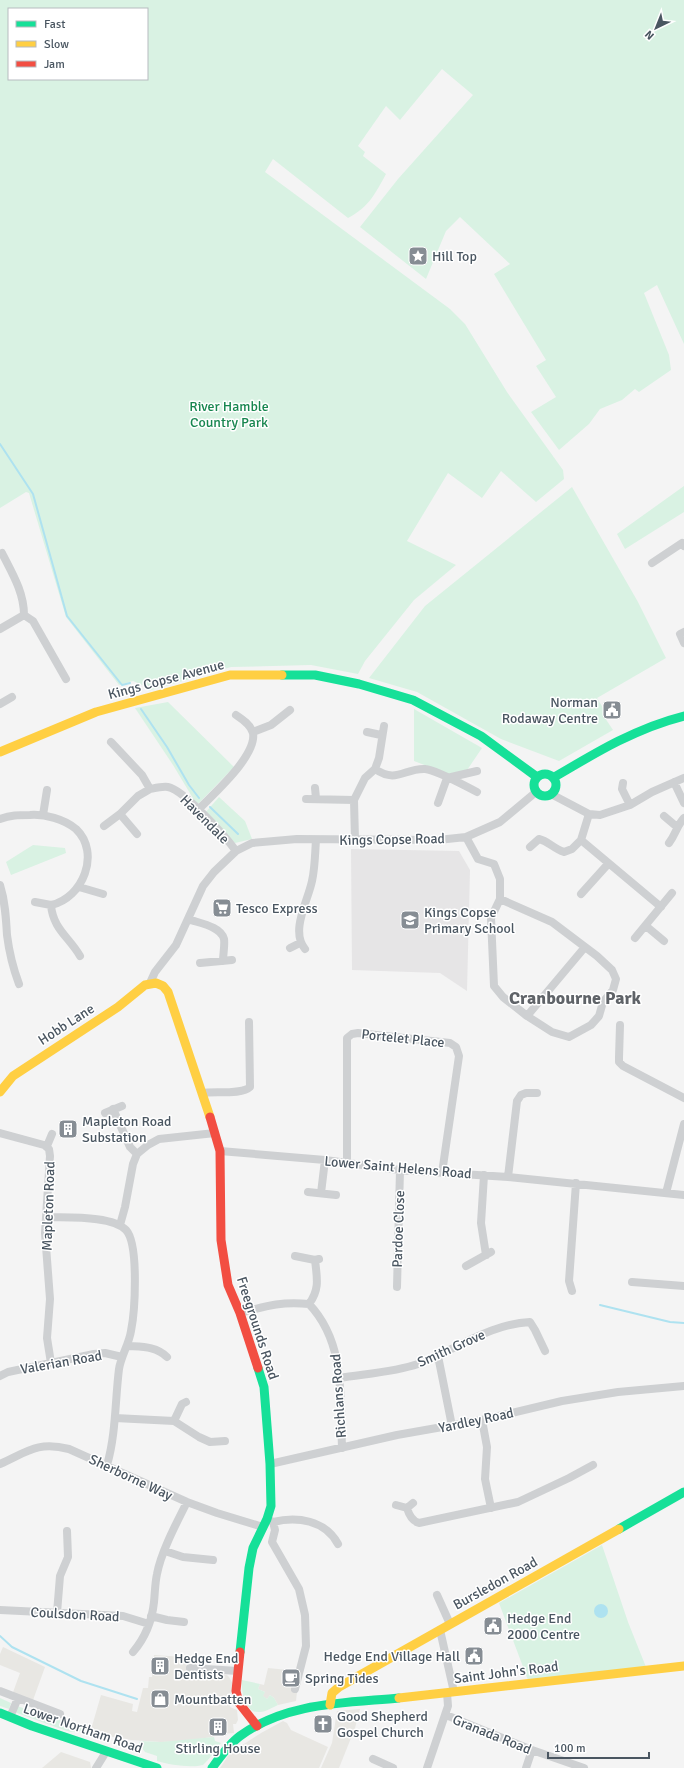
<svg xmlns="http://www.w3.org/2000/svg" width="684" height="1768" viewBox="0 0 684 1768" font-family="Signika,sans-serif">
<rect width="100%" height="100%" fill="#f4f4f4"/>
<!-- commercial -->
<path fill="#e8e7e3" d="M3,1647L45,1667L32,1703L12,1695L20,1673L0,1665V1654Z
M154,1655L184,1657L185,1664L195,1673L227,1675L229,1677L233,1684L230,1707L237,1710L238,1720L236,1724H233L234,1733L219,1734V1736L185,1741L161,1742L131,1740L90,1733L101,1695L133,1704L132,1711L137,1712L143,1688H148L149,1677H152Z
M268,1668L298,1671L295,1690L297,1692L296,1701L278,1705L274,1698L270,1695L267,1699L262,1696L265,1692L258,1689L260,1684L264,1685Z
M360,1709L355,1728L339,1768H321L332,1743L337,1711Z
M283,1721L287,1723L291,1730L328,1747L319,1768H220L228,1756L236,1749L261,1733Z
M61,1752L90,1762L91,1768H42Z"/>
<!-- education -->
<path fill="#e6e5e6" d="M351,849L459,851L470,870L467,991L440,973L352,970Z"/>
<!-- green -->
<path fill="#d9f2e3" fill-rule="evenodd" d="M0,0H684V344L657,285L644,293L669,355L671,370L639,392L635,389L622,400L600,409L589,424L559,450L531,412L556,397L536,366L546,360L494,274L510,264L460,217L446,231L426,279L360,227L398,179L473,95L442,69L400,120L386,106L358,146L365,152L363,156L386,174C375,194 369,207 348,218L273,159L265,172L450,309L465,324L507,392L563,470L564,479L536,502L501,471L482,498L448,473L407,541L456,565L414,600L365,661L358,674L311,665L231,667L148,691L147,687L133,681L119,685L66,617L29,493L26,492L0,508ZM9,9H147V79H9Z
M684,486V512L625,549L617,534Z
M572,487L638,602L666,658L597,698L606,713L603,715L613,730L559,761L501,739L417,692L369,678L425,606Z
M168,702L234,767L197,805L173,765L135,708Z
M414,709L482,748L461,779L414,761Z
M219,797L245,821L252,839L235,843L205,813Z
M33,845L65,848L66,853L11,875L6,862Z
M602,1545L628,1622L646,1667L528,1680L499,1603Z
M242,1680L260,1684L258,1689L265,1692L263,1696L267,1699L270,1695L274,1698L278,1705C273,1707 266,1712 260,1712C245,1714 241,1691 242,1680Z
M0,1698L11,1703L9,1709L0,1706Z
M17,1706L81,1727L83,1731L71,1732L64,1730L17,1713L15,1712Z
M214,1737L215,1741L221,1743C215,1750 210,1759 203,1765C191,1768 170,1765 157,1761V1756L145,1752L139,1744L140,1741L161,1742Z"/>
<!-- water -->
<path fill="#aee2f0" d="M594 1611a7 7 0 1 1 14 0a7 7 0 1 1-14 0Z"/>
<g fill="none" stroke-linecap="round" stroke-linejoin="round">
<!-- stream -->
<path stroke="#aee2f0" stroke-width="2" d="M0,444L33,494L67,616L122,685L130,683
M141,709L167,747L189,785L199,798
M210,807L238,834
M600,1305L670,1322L684,1323
M0,1636L12,1647L81,1681L137,1699"/>
<!-- street -->
<path stroke="#ced0d2" stroke-width="8" d="M652,563L682,543L684,546
M24,615L33,621L66,679
M0,629L24,615C24,592 12,573 2,553
M684,632L680,634L684,643
M0,704L12,697
M253,732L271,725L290,710
M367,732L381,735
M111,742L142,775L150,789C155,788 163,786 168,787C184,790 226,837 236,851
M375,769C397,784 404,768 425,769C437,770 465,786 477,792
M674,782L684,803
M623,783L622,789L630,805
M315,788L316,798
M551,794L589,814L600,815L630,805L652,792L684,778
M306,799L354,800
M438,803L447,778L477,771
M198,810C213,794 257,756 253,733C251,725 242,719 236,715
M589,814L581,840L661,907
M43,815L47,790
M664,816L677,827
M0,819C10,815 19,815 30,815C45,814 64,819 76,829C101,853 83,898 51,905C53,929 69,937 80,956
M104,826L120,814
M137,834L120,814L138,796L150,789
M466,837L478,859L494,864L500,879V899L491,918L494,986L503,997L527,1016L552,1032L569,1037L591,1025L599,1016L603,1002L613,990L616,979L612,970L597,956L552,922L500,899
M355,840L354,800L365,778L375,769L379,758L384,726
M669,843C676,834 676,827 684,818
M530,847L539,839C548,841 554,849 564,852L572,849L581,840
M0,885C5,901 6,917 7,935C9,951 13,968 19,984
M79,887L103,894
M581,894L608,864
M35,902L51,905
M188,919C198,923 221,926 224,939C225,945 223,955 223,961
M646,926L664,941
M635,938L672,893
M290,948L300,943
M305,949C290,931 308,901 312,881C315,868 315,853 316,840
M200,963L232,960
M150,983L155,972L176,945L203,886L214,872L236,851L252,843L297,839L438,840L466,837L500,822L536,792
M527,1016L585,947
M620,1025L619,1057V1062L623,1066L684,1098
M202,1093C214,1091 242,1095 250,1087L249,1022
M113,1109L130,1147L137,1154
M105,1113L122,1106
M0,1133L44,1145L49,1149L50,1156L45,1233L50,1299L47,1338L51,1363
M47,1146L52,1134
M220,1151L325,1160L400,1170L508,1177L684,1195
M347,1163V1038L352,1034L358,1033L450,1043L456,1047L459,1056L442,1173
M484,1175L481,1223L486,1255
M508,1177L517,1101L521,1095L526,1093H537
M308,1192L336,1195
M321,1193L325,1160
M666,1193L684,1124
M46,1217C66,1218 112,1215 126,1230C139,1244 135,1311 131,1331C129,1344 121,1356 119,1369C115,1401 116,1434 107,1465
M120,1225L125,1207L133,1164L137,1154L148,1145L159,1139L215,1133
M295,1256L315,1260L319,1259
M466,1266L491,1252
M632,1282L684,1286
M397,1287L400,1170
M572,1291L569,1281L576,1183
M309,1304C320,1289 317,1278 315,1260
M240,1313C266,1306 282,1301 309,1304C346,1343 340,1398 342,1448
M127,1346C142,1347 156,1346 167,1357
M438,1356L452,1426
M0,1376L8,1372L94,1354L105,1353L122,1357
M340,1378C364,1374 395,1372 418,1364C456,1350 489,1324 530,1322L535,1330L545,1351
M115,1418L174,1421L199,1437L210,1442L225,1441
M482,1420L487,1447L485,1479L491,1508
M174,1421L182,1404L186,1402
M0,1464C27,1452 37,1441 69,1449L187,1502L217,1513L263,1527
M270,1464L397,1435L482,1420L562,1401L618,1392L684,1386
M396,1505L407,1508L413,1503
M407,1508C409,1515 412,1521 419,1523L518,1502L569,1478L593,1465
M267,1519L273,1522L275,1530L272,1542L299,1589L305,1615L306,1646L295,1689
M273,1522C297,1516 325,1520 338,1544
M165,1551L183,1557L213,1560
M437,1595L450,1624
M0,1610L123,1616L149,1624
M57,1613L60,1576L68,1557L67,1531
M151,1616L167,1620L184,1622
M440,1630L454,1692
M133,1652C145,1638 152,1621 154,1602C155,1592 155,1583 157,1574C161,1552 177,1522 187,1502
M190,1668L238,1671
M0,1691L60,1714
M446,1715L532,1750L584,1768
M10,1717L18,1698
M373,1759L393,1768
M96,1768L106,1752
M427,1768L448,1706L447,1693
M526,1768L532,1750"/>
<!-- fast -->
<path stroke="#16e098" stroke-width="9" d="M282,675H315L359,684L413,700L481,736L537,777
M534 785a11 11 0 1 1 22 0a11 11 0 1 1-22 0Z
M553,778C595,753 636,728 684,716
M619,1529L684,1492
M240,1652L249,1568L253,1548L267,1519L271,1506L270,1464L264,1387L258,1368
M0,1713L32,1726L157,1768
M212,1768C220,1757 229,1744 240,1736C286,1702 346,1703 399,1698"/>
<!-- slow -->
<path stroke="#ffcf43" stroke-width="9" d="M0,752L96,712L230,675H282
M0,1092L13,1076L118,1007L145,985L156,983L163,986L168,992L210,1117
M399,1698L684,1666
M330,1705L332,1693L339,1687L619,1529"/>
<!-- jam -->
<path stroke="#f24e42" stroke-width="9" d="M210,1117L220,1151L221,1240L228,1285L240,1313L258,1368
M240,1652L236,1691L239,1703L257,1726"/>
</g>
<!-- icons -->
<defs>
<g id="sight-square" transform="scale(1)"><rect x="-9" y="-9" width="18" height="18" rx="4" fill="#868d94" stroke="#fff"/><path d="M0-6L1.8-2.2L6-1.7L2.9 1.2L3.7 5.4L0 3.3L-3.7 5.4L-2.9 1.2L-6-1.7L-1.8-2.2Z" fill="#fff"/></g>
<g id="civic-square" transform="scale(1)"><rect x="-9" y="-9" width="18" height="18" rx="4" fill="#868d94" stroke="#fff"/><path d="M-.6-6.5H3V-4.5H.6V-3L4-1V1h2V6H-6V1h2V-1L-.6-3ZM-1.2 2.5V6h2.4V2.5Z" fill="#fff"/></g>
<g id="supermarket-square" transform="scale(1)"><rect x="-9" y="-9" width="18" height="18" rx="4" fill="#868d94" stroke="#fff"/><path d="M-6-5.5h2.5l.6 2H6L4.5 2H-2.5L-4.4-4H-6ZM-1.5 3.2a1.3 1.3 0 1 0 .1 0ZM3 3.2a1.3 1.3 0 1 0 .1 0Z" fill="#fff"/></g>
<g id="school-square" transform="scale(1)"><rect x="-9" y="-9" width="18" height="18" rx="4" fill="#868d94" stroke="#fff"/><path d="M0-5L7-2L0 1L-7-2ZM-4 1L0 2.5L4 1V4Q0 6-4 4Z" fill="#fff"/></g>
<g id="building-square" transform="scale(1)"><rect x="-9" y="-9" width="18" height="18" rx="4" fill="#868d94" stroke="#fff"/><path d="M-4-6H4V6H1V3H-1V6H-4ZM-2.5-4.3h1.7v1.8h-1.7ZM.8-4.3h1.7v1.8H.8ZM-2.5-1h1.7V.8h-1.7ZM.8-1h1.7V.8H.8Z" fill="#fff"/></g>
<g id="cafe-square" transform="scale(1)"><rect x="-9" y="-9" width="18" height="18" rx="4" fill="#868d94" stroke="#fff"/><path d="M-5.5-4.5H6V0H3Q3 3.5 0 3.5H-2.5Q-5.5 3.5-5.5 0ZM3-3.2v2h1.7v-2ZM-6 4.5H4V6H-6Z" fill="#fff"/></g>
<g id="shop-square" transform="scale(1)"><rect x="-9" y="-9" width="18" height="18" rx="4" fill="#868d94" stroke="#fff"/><path d="M-5-2.5h2.3a2.7 3.5 0 0 1 5.4 0H5L5.5 6h-11ZM-1.5-2.5h3a1.5 2.3 0 0 0-3 0Z" fill="#fff"/></g>
<g id="church-square" transform="scale(1)"><rect x="-9" y="-9" width="18" height="18" rx="4" fill="#868d94" stroke="#fff"/><path d="M-1.2-6h2.4v3.5h3.3v2.4h-3.3V6h-2.4V-.1h-3.3v-2.4h3.3Z" fill="#fff"/></g>
</defs>
<g fill-rule="evenodd">
<use href="#sight-square" x="418" y="256"/>
<use href="#civic-square" x="612" y="710"/>
<use href="#supermarket-square" x="222" y="908"/>
<use href="#school-square" x="410" y="920"/>
<use href="#building-square" x="68" y="1129"/>
<use href="#civic-square" x="493" y="1626"/>
<use href="#civic-square" x="474" y="1656"/>
<use href="#building-square" x="160" y="1666"/>
<use href="#cafe-square" x="291" y="1678"/>
<use href="#shop-square" x="160" y="1699"/>
<use href="#church-square" x="323" y="1724"/>
<use href="#building-square" x="218" y="1727"/>
</g>
<g text-anchor="middle" stroke-width="3" stroke-linejoin="round" paint-order="stroke">
<!-- poi labels -->
<g font-size="14" fill="#4a5661" stroke="#fff" text-anchor="start">
<text x="432" y="261">Hill Top</text>
<text x="598" y="707" text-anchor="end">Norman<tspan x="598" dy="16">Rodaway Centre</tspan></text>
<text x="236" y="913">Tesco Express</text>
<text x="424" y="917">Kings Copse<tspan x="424" dy="16">Primary School</tspan></text>
<text x="82" y="1126">Mapleton Road<tspan x="82" dy="16">Substation</tspan></text>
<text x="507" y="1623">Hedge End<tspan x="507" dy="16">2000 Centre</tspan></text>
<text x="460" y="1661" text-anchor="end">Hedge End Village Hall</text>
<text x="174" y="1663">Hedge End<tspan x="174" dy="16">Dentists</tspan></text>
<text x="305" y="1683">Spring Tides</text>
<text x="174" y="1704">Mountbatten</text>
<text x="337" y="1721">Good Shepherd<tspan x="337" dy="16">Gospel Church</tspan></text>
<text x="218" y="1753" text-anchor="middle">Stirling House</text>
</g>
<!-- park labels -->
<g font-size="14" fill="#17864f" stroke="#fff">
<text x="229" y="411">River Hamble<tspan x="229" dy="16">Country Park</tspan></text>
</g>
<!-- street labels -->
<g font-size="14" fill="#4a5661" stroke="#fff">
<text transform="translate(166 679) rotate(-15)" y="5">Kings Copse Avenue</text>
<text transform="translate(205 819) rotate(45)" y="5">Havendale</text>
<text transform="translate(392 839) rotate(-1)" y="5">Kings Copse Road</text>
<text transform="translate(66 1024) rotate(-33)" y="5">Hobb Lane</text>
<text transform="translate(403 1038) rotate(6)" y="5">Portelet Place</text>
<text transform="translate(398 1167) rotate(5)" y="5">Lower Saint Helens Road</text>
<text transform="translate(48 1206) rotate(-88)" y="5">Mapleton Road</text>
<text transform="translate(398 1229) rotate(-88)" y="5">Pardoe Close</text>
<text transform="translate(258 1328) rotate(72)" y="5">Freegrounds Road</text>
<text transform="translate(451 1348) rotate(-24)" y="5">Smith Grove</text>
<text transform="translate(61 1362) rotate(-10)" y="5">Valerian Road</text>
<text transform="translate(338 1396) rotate(-94)" y="5">Richlans Road</text>
<text transform="translate(476 1420) rotate(-12)" y="5">Yardley Road</text>
<text transform="translate(131 1477) rotate(25)" y="5">Sherborne Way</text>
<text transform="translate(495 1583) rotate(-29)" y="5">Bursledon Road</text>
<text transform="translate(75 1614) rotate(3)" y="5">Coulsdon Road</text>
<text transform="translate(506 1672) rotate(-7)" y="5">Saint John's Road</text>
<text transform="translate(83 1728) rotate(19)" y="5">Lower Northam Road</text>
<text transform="translate(492 1734) rotate(22)" y="5">Granada Road</text>
</g>
<!-- district labels -->
<g font-size="18" font-weight="bold" fill="#5f6368" stroke="#fff">
<text x="575" y="1004">Cranbourne Park</text>
</g>
</g>
<!-- legend -->
<rect x="8" y="8" width="140" height="72" fill="#ffffff" stroke="#b7bbc0"/>
<rect x="16" y="21" width="20" height="6" fill="#16e098" stroke="#b7bbc0"/>
<text x="44" y="28" font-size="12" fill="#4a5661">Fast</text>
<rect x="16" y="41" width="20" height="6" fill="#ffcf43" stroke="#b7bbc0"/>
<text x="44" y="48" font-size="12" fill="#4a5661">Slow</text>
<rect x="16" y="61" width="20" height="6" fill="#f24e42" stroke="#b7bbc0"/>
<text x="44" y="68" font-size="12" fill="#4a5661">Jam</text>
<!-- north arrow -->
<g transform="translate(656 28) rotate(223)" stroke="#ffffff" stroke-width="3" paint-order="stroke">
<path d="M0-3L7 15L0 10L-7 15Z" fill="#4a5661"/>
<text y="-6" font-size="11" font-weight="bold" text-anchor="middle" fill="#4a5661">N</text>
</g>
<!-- scale -->
<path d="M548 1752v6h101v-6" fill="none" stroke="#4a5661" stroke-width="2"/>
<text x="554" y="1752" font-size="12" fill="#4a5661" stroke="#ffffff" stroke-width="3" paint-order="stroke">100 m</text>
</svg>
